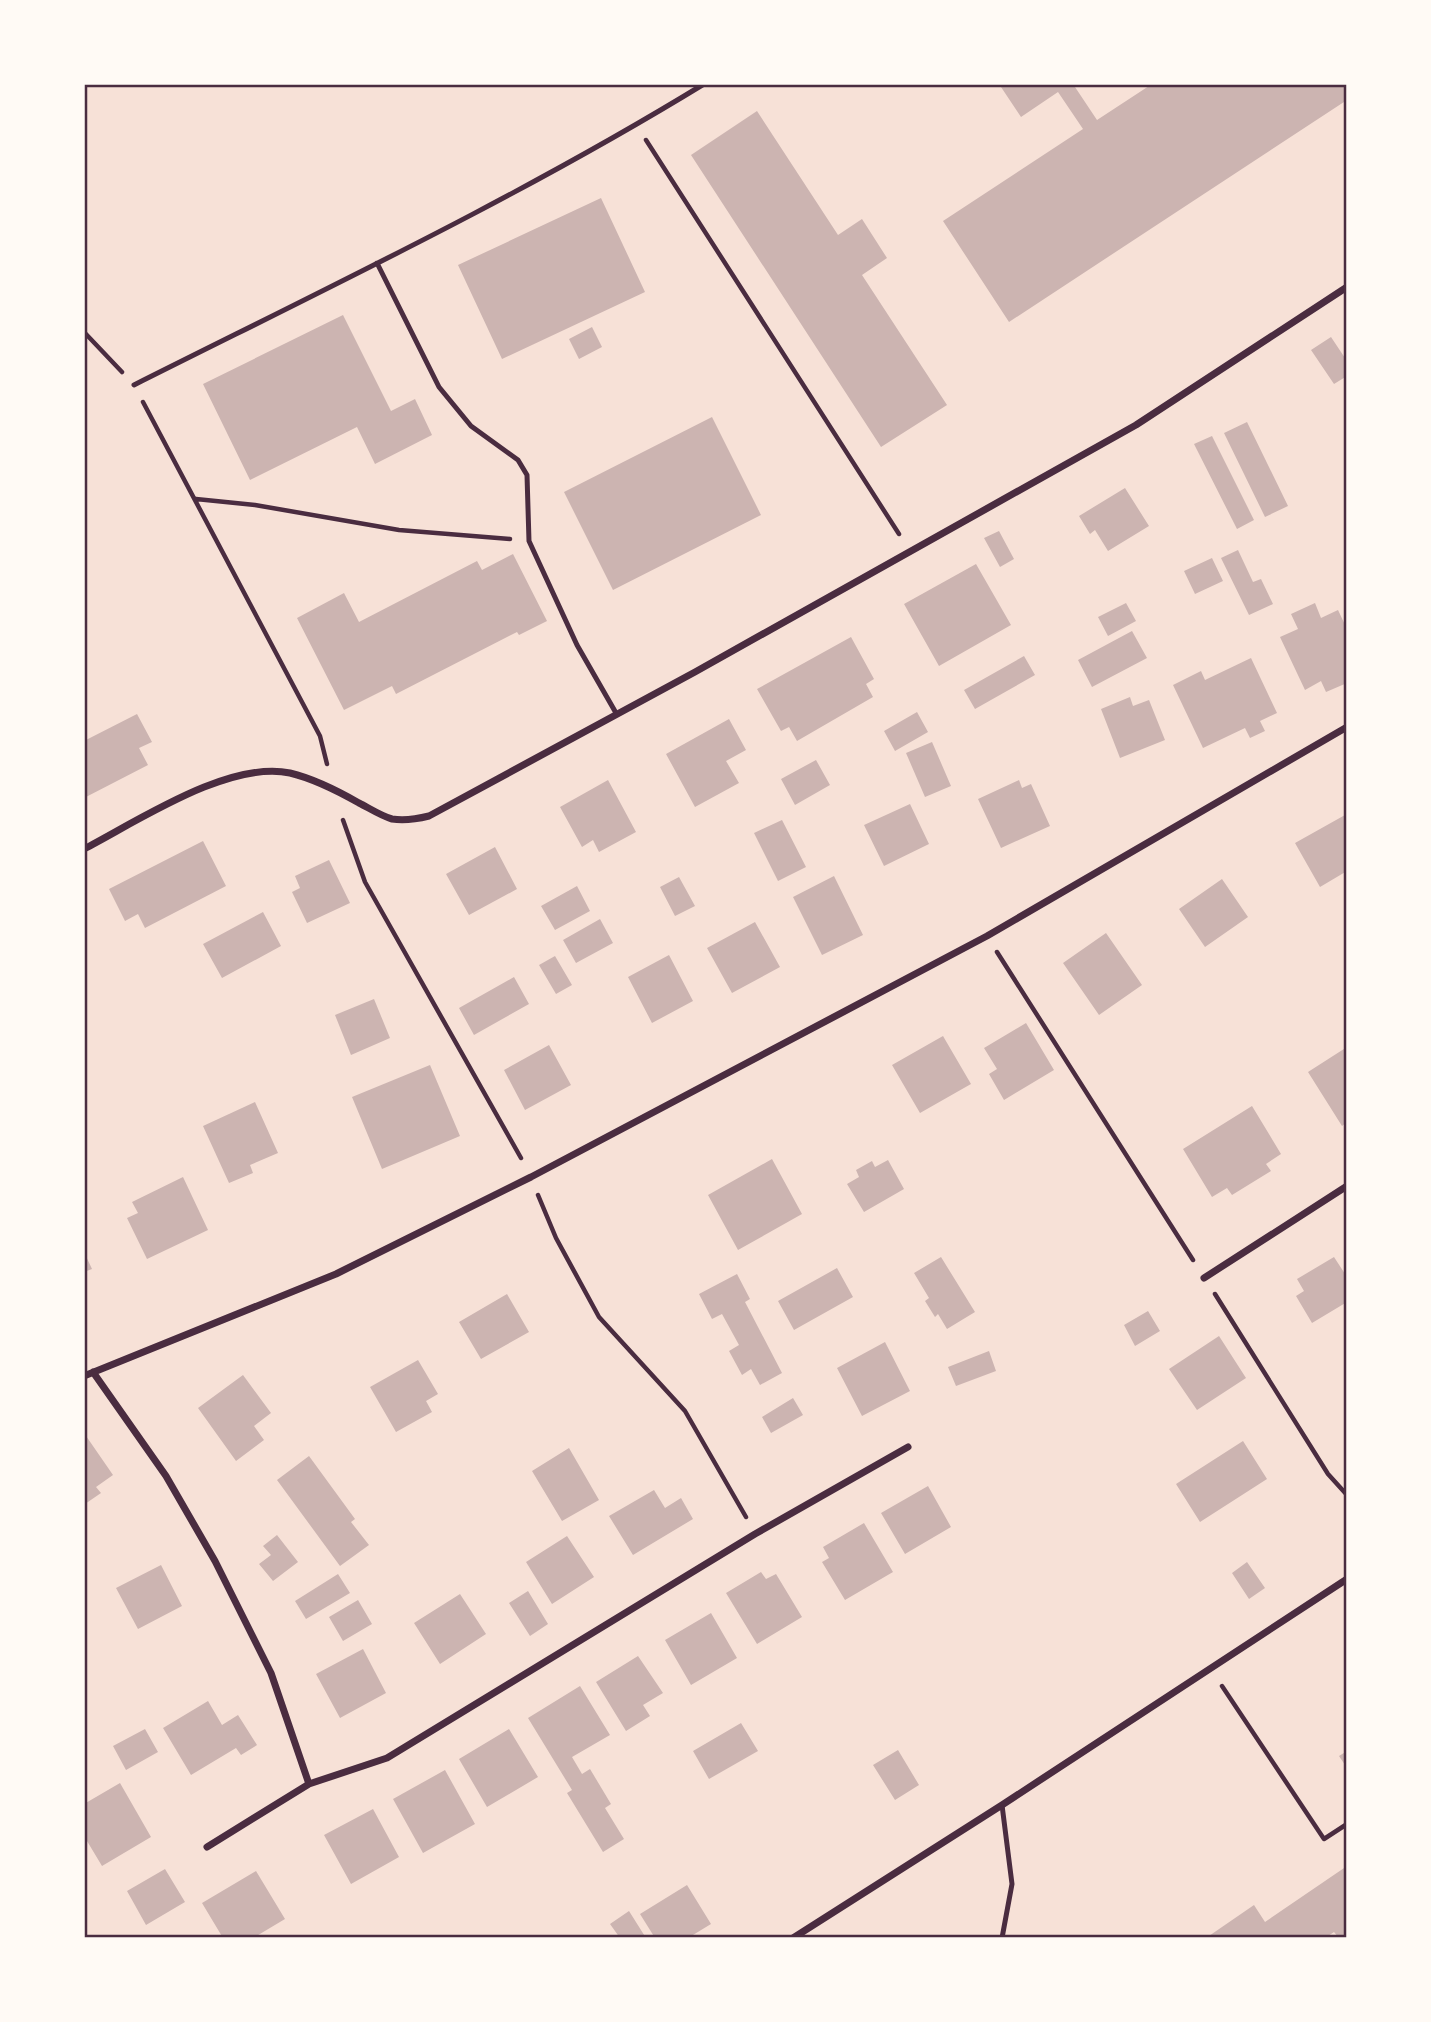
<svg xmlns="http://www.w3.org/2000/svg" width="1431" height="2022" viewBox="0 0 1431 2022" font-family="Inter,sans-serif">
<rect width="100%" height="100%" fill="#f7e1d7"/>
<!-- building -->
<path fill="#ccb4b1" d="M999,84H1073L1097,120L1152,84H1347V100L1009,322L943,221L1083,129L1058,92L1021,117Z
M757,111L838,235L862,219L887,258L862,275L947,405L881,447L691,155Z
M601,198L645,292L502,359L458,265Z
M343,315L391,411L415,399L432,435L375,464L357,427L250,480L203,384Z
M592,327L602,347L579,359L569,339Z
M1331,337L1347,361V376L1334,384L1311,350Z
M712,417L761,515L613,590L564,492Z
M1247,422L1288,506L1265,517L1224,433Z
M1212,436L1254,520L1237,529L1194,444Z
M1125,488L1149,526L1108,551L1095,530L1090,534L1079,516Z
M999,531L1014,559L1000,567L984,538Z
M1238,550L1253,582L1261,579L1273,604L1249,615L1221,558Z
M513,554L547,621L519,635L517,632L396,694L392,686L344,710L297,618L344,593L359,622L477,561L482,570Z
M1212,558L1223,581L1195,594L1184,571Z
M976,564L1011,625L939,666L904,604Z
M1126,603L1136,621L1108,636L1098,617Z
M1315,603L1321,618L1338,610L1347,629V683L1326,692L1321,681L1305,690L1280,637L1298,629L1291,614Z
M1132,631L1147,658L1092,687L1078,660Z
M851,637L874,679L866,684L873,697L797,741L789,727L781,731L757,689Z
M1024,656L1035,675L975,709L964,690Z
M1251,658L1277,713L1260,721L1265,731L1250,738L1245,728L1203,748L1173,685L1201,671L1205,680Z
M1130,697L1133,706L1149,700L1165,740L1120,758L1101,709Z
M917,712L928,732L895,751L884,731Z
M137,714L152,742L139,748L148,765L84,798V741Z
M729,719L746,750L726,761L739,783L695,807L666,754Z
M932,742L951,786L925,797L906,753Z
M816,760L830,785L795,805L781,779Z
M608,780L636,832L599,852L593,840L582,847L560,807Z
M1019,780L1022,788L1031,784L1050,826L1001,848L978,799Z
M910,804L929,844L884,866L864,825Z
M1345,815L1347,819V871L1320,887L1295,843Z
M782,820L806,867L778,881L754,833Z
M203,841L226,886L145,928L138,914L125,921L109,889Z
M495,847L517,889L469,915L446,874Z
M329,860L350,903L307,923L292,892L300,888L295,876Z
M834,876L863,935L822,955L793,897Z
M679,877L695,906L675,916L660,887Z
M1222,879L1248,917L1205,947L1179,909Z
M577,886L590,911L555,930L541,906Z
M263,912L281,946L222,978L203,944Z
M600,919L613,943L576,963L563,940Z
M755,922L780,967L732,993L707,948Z
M1106,933L1142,985L1099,1015L1063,963Z
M669,955L693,1001L652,1023L628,977Z
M555,956L572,985L556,994L539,965Z
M514,977L529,1004L474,1035L459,1008Z
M374,999L390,1038L351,1055L335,1015Z
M1026,1023L1054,1070L1004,1100L989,1074L997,1069L984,1048Z
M943,1036L971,1084L920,1113L892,1065Z
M549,1045L571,1085L525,1110L504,1070Z
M1347,1047V1122L1342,1126L1308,1072Z
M430,1065L460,1136L382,1169L352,1097Z
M255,1102L278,1153L250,1165L253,1173L229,1183L203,1126Z
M1252,1106L1281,1154L1266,1164L1271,1171L1232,1195L1227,1188L1212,1197L1183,1149Z
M772,1159L802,1214L738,1250L708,1195Z
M888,1160L904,1189L864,1212L847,1184L859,1177L856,1170L872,1161L875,1167Z
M183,1177L208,1230L147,1259L127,1218L138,1213L132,1202Z
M84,1252L92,1269L84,1272Z
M941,1257L975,1312L947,1329L938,1314L935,1317L925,1301L929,1298L914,1273Z
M1334,1257L1347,1277V1302L1312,1323L1296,1296L1304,1291L1297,1279Z
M837,1268L853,1297L794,1330L778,1301Z
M737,1274L750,1299L745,1302L782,1373L760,1385L751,1369L742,1375L729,1351L739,1345L722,1314L712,1319L699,1294Z
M507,1294L529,1332L481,1359L459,1322Z
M1148,1311L1160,1331L1135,1346L1124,1325Z
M1219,1336L1246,1378L1197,1410L1169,1369Z
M885,1342L910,1391L862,1416L837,1368Z
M989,1351L996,1371L956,1386L948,1367Z
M418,1360L438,1394L426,1401L432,1412L396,1432L370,1387Z
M243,1375L271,1413L254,1426L264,1440L236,1461L198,1408Z
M793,1398L803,1415L771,1433L762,1417Z
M84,1433L113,1475L96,1487L101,1493L85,1504Z
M1243,1441L1267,1479L1200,1522L1176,1484Z
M569,1448L599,1500L562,1521L532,1471Z
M309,1456L355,1519L351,1522L369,1545L340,1566L277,1480Z
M928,1486L951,1527L905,1554L881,1513Z
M654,1490L665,1508L681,1498L693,1519L633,1555L609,1516Z
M864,1523L893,1572L845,1600L822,1562L829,1558L823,1547Z
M277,1535L298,1562L273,1581L259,1564L271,1555L263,1546Z
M567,1536L594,1577L552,1604L526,1562Z
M1247,1562L1265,1588L1249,1599L1232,1573Z
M161,1565L182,1606L138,1629L116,1588Z
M761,1572L766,1579L776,1574L802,1617L757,1644L726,1593Z
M338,1574L350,1593L306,1619L295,1601Z
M528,1591L548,1624L530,1636L509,1603Z
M460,1594L486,1634L440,1664L414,1623Z
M358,1600L372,1624L343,1641L329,1617Z
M711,1613L737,1658L691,1685L665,1640Z
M363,1649L386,1693L340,1718L316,1674Z
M638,1656L663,1693L643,1705L650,1716L626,1731L596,1682Z
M580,1686L610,1735L572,1757L582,1774L590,1769L611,1804L605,1808L624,1839L603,1852L567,1793L572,1790L528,1718Z
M208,1701L222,1725L238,1715L257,1745L241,1755L236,1748L191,1775L163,1728Z
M741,1723L758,1751L709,1779L693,1751Z
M145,1729L158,1752L126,1770L113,1746Z
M509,1729L538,1777L487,1807L459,1759Z
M898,1750L919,1785L895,1800L873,1765Z
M1347,1751V1768L1339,1756Z
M445,1770L475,1824L423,1853L393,1799Z
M120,1783L151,1837L102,1866L84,1836V1804Z
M373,1809L399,1857L351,1884L324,1835Z
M1347,1866V1938H1339L1334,1932L1325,1938H1206L1254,1905L1265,1922Z
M165,1869L185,1902L146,1925L127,1891Z
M256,1871L285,1919L253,1938H223L202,1903Z
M687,1885L711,1924L688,1938H655L640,1914Z
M629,1911L646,1938H620L610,1924Z"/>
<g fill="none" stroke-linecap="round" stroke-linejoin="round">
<!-- path -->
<path stroke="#4a2c40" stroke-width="4.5" d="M646,140L899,534
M84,332L122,372
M143,402L320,736L327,764
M196,499L255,505L399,530L510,539
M343,820L365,882L521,1158
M997,952L1193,1260
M538,1195L556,1238L599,1317L685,1411L746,1517
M1215,1294L1328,1474L1347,1495
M1222,1686L1324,1839L1347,1824"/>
<!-- service -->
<path stroke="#4a2c40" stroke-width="5" d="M377,263L439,387L471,426L518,460L527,475L529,541L577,645L616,713
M134,385C325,289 521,196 704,84
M1002,1805L1012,1884L1002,1938"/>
<!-- minor -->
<path stroke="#4a2c40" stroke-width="7" d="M84,849C138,821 229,760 290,773C315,779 338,791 359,803C369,808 381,816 392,819C405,821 417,819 429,816L695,672L1136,425L1347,287
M1204,1278L1347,1186
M93,1372L166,1476L215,1561L271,1673L309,1784
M84,1376L336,1274L531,1177L987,936L1347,727
M207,1847L309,1784L387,1758L755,1534L908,1447
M793,1938L1002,1805L1347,1579"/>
</g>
<!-- border -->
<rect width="1431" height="2022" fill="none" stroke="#fffaf5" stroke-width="172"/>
<rect x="86" y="86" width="1259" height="1850" fill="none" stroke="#4a2c40" stroke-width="2.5"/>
</svg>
